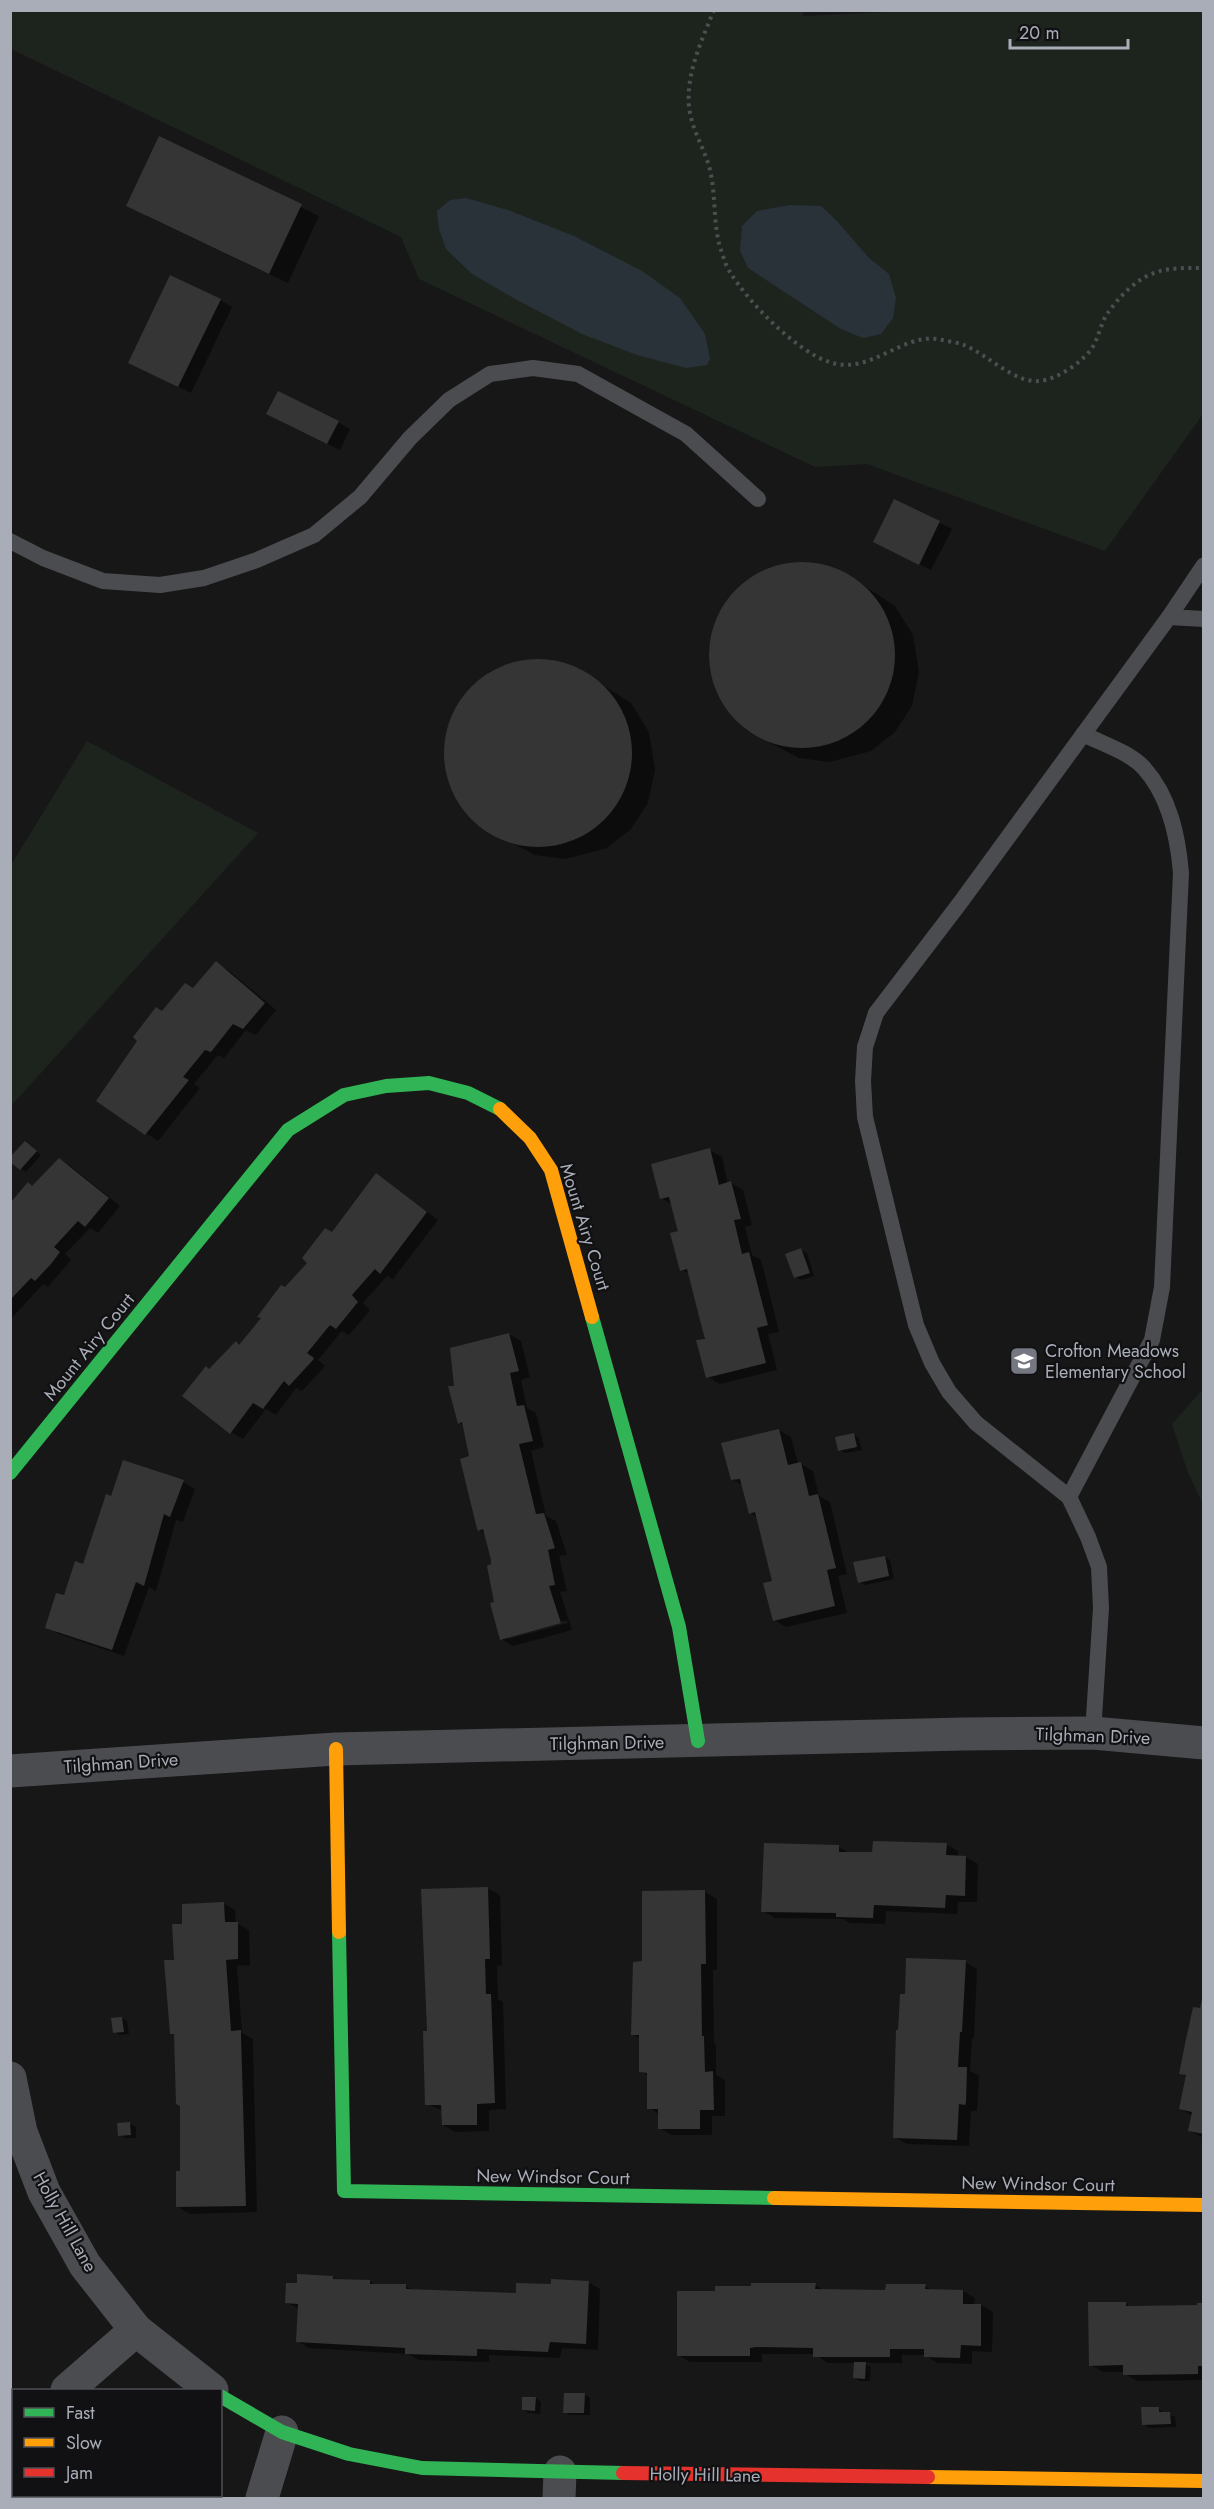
<svg xmlns="http://www.w3.org/2000/svg" width="1214" height="2509" viewBox="0 0 1214 2509" font-family="Jost,sans-serif">
<rect width="100%" height="100%" fill="#171717"/>
<!-- green -->
<path fill="#1d241e" d="M803,10V16L930,10L1203,11V414L1105,551L867,464L815,467L419,279L401,237L11,49L10,11Z
M87,741L258,833L11,1106V865Z
M1203,1389V1505L1187,1470L1172,1424Z"/>
<!-- water -->
<path fill="#2a3239" d="M466,198L508,210L574,236L642,271L680,298L705,334L710,359L707,365L686,368L637,355L582,334L517,300L472,274L446,249L439,229L437,211L450,200Z
M790,205L821,206L837,221L869,258L889,274L896,298L893,318L881,334L863,338L841,329L748,268L740,251L742,226L757,211Z"/>
<!-- shadow -->
<path fill="#0007" fill-rule="evenodd" d="M160,138L319,216L288,283L146,216Z
M220,300L232,307L191,393L142,369Z
M280,421L338,422L350,429L340,450Z
M895,501L952,529L931,570L887,549Z
M805,563L840,570L895,606L913,635L919,672L912,706L895,732L871,751L830,762L799,758L746,730L724,706L710,672L709,648L719,613L739,587L768,569Z
M541,660L576,668L631,703L649,732L655,770L648,803L631,829L607,848L566,859L535,855L482,827L459,804L446,769L445,745L455,710L475,684L503,666Z
M216,963L228,970L276,1010L256,1035L246,1030L224,1058L218,1055L194,1084L200,1088L158,1141L98,1101L163,1012L194,989Z
M31,1146L41,1155L26,1172L10,1160Z
M709,1150L722,1157L728,1184L731,1183L743,1190L752,1225L745,1227L752,1255L761,1260L779,1332L768,1334L777,1370L720,1384L708,1377L706,1340L690,1274L682,1270L680,1232L673,1205L661,1198Z
M59,1160L72,1167L120,1206L98,1233L90,1228L65,1254L71,1260L48,1287L43,1284L10,1320V1216L28,1184L33,1187Z
M376,1175L438,1220L393,1279L387,1276L363,1303L370,1310L349,1335L342,1331L340,1333L318,1360L325,1366L302,1391L296,1388L276,1415L266,1409L243,1439L231,1432L210,1370L240,1346L332,1234Z
M801,1250L807,1253L814,1276L801,1280L795,1277Z
M509,1334L521,1341L530,1377L521,1380L527,1408L536,1413L544,1447L531,1451L546,1516L556,1521L567,1555L559,1556L567,1591L560,1592L572,1630L513,1646L501,1639L493,1565L486,1534L479,1530L470,1457L464,1426L459,1423L455,1387ZM567,1620L568,1623L509,1639V1636Z
M779,1430L791,1437L798,1464H801L813,1471L819,1496L830,1502L847,1574L838,1576L847,1613L786,1627L774,1620L773,1582L758,1518L750,1513L744,1486L732,1479Z
M854,1435L859,1438L862,1450L845,1453L839,1450Z
M183,1482L195,1489L183,1522L176,1520L156,1591L149,1587L124,1656L59,1634L47,1627L84,1566L112,1498Z
M885,1557L890,1560L894,1579L865,1585L859,1582Z
M946,1844L958,1851V1857H966L978,1864L977,1902H958L957,1914L886,1911L885,1924L850,1923L843,1919L775,1918L763,1911L839,1847L850,1853L874,1854Z
M487,1888L500,1895L502,1965L497,1966L498,1999L503,2002L506,2109L489,2110V2131L455,2132L443,2125V2111L427,2104L428,2033Z
M705,1892L717,1899V1970H713L714,2043L716,2045V2075L725,2080V2116H712V2135H672L659,2128V2114L649,2108L648,2076L640,2071L641,2039L633,2035L643,1963Z
M223,1903L235,1910L236,1923L249,1930L250,1965L237,1966L242,2033L253,2039V2043L257,2212L190,2214L178,2207L182,2172V2105L176,2036L171,2033L176,1961L184,1925Z
M965,1962L977,1969L974,2038H972L970,2071L979,2076L977,2111H971L969,2146L907,2144L894,2137L906,1996Z
M1204,2001V2138L1190,2131L1193,2116L1181,2109L1187,2077L1181,2073Z
M122,2018L127,2021L129,2034L120,2035L114,2032Z
M130,2124L136,2127V2138H125L120,2135Z
M333,2277L339,2281H369L376,2285L405,2286L415,2291L517,2295L553,2286L588,2282L600,2289L598,2350L562,2348L560,2358L489,2355V2362L419,2360L408,2354L309,2348L297,2341L299,2309L286,2302Z
M815,2285L826,2291H887L925,2286L934,2291H963L975,2298L974,2305H981L993,2312L992,2352L972,2351V2364L937,2363L925,2355H902V2363H864L871,2367L870,2381H860L855,2378V2363H827L815,2354H762V2362H690L678,2355L717,2292Z
M1125,2303L1133,2308L1199,2306L1204,2304V2380L1137,2381L1125,2374L1124,2372H1103L1091,2365Z
M584,2394L590,2398V2415H570L564,2412Z
M536,2398L541,2402L540,2414L529,2413L523,2410Z
M1158,2408L1164,2413L1175,2417L1176,2427L1149,2428L1143,2424Z
M34,2496H118L123,2498H33Z"/>
<!-- building -->
<path fill="#353536" d="M159,136L302,204L269,274L126,206Z
M170,275L221,299L178,387L128,363Z
M278,391L339,421L327,444L266,414Z
M894,499L940,521L919,565L873,542Z
M709 655a93 93 0 1 1 186 0a93 93 0 1 1-186 0Z
M444 753a94 94 0 1 1 188 0a94 94 0 1 1-188 0Z
M216,961L265,1003L243,1029L233,1024L211,1052L205,1050L183,1077L189,1080L145,1135L96,1101L137,1041L133,1037L156,1007L162,1011L185,983L193,988Z
M25,1141L37,1151L20,1170L10,1162V1157Z
M710,1148L719,1185L731,1181L741,1219L734,1220L742,1254L749,1252L768,1325L757,1328L766,1363L706,1378L696,1340L705,1339L701,1324L687,1269L680,1271L670,1233L678,1231L677,1228L669,1197L660,1199L651,1164Z
M59,1158L109,1198L85,1227L78,1221L54,1247L60,1252L51,1264L35,1281L31,1278L10,1300V1203L28,1182L32,1186Z
M376,1173L427,1212L380,1274L375,1269L352,1295L358,1302L336,1329L330,1325L307,1353L314,1358L313,1360L289,1386L284,1381L263,1409L253,1403L230,1434L182,1396L206,1366L209,1369L236,1341L239,1345L261,1318L257,1317L281,1285L285,1287L307,1263L302,1258L325,1228L332,1232Z
M801,1248L810,1273L794,1278L785,1254Z
M509,1333L519,1371L510,1373L517,1406L524,1405L533,1441L519,1444L536,1514L544,1513L555,1548L548,1550L555,1585L549,1586L561,1623L500,1640L490,1603L494,1602L487,1566L491,1564V1560L483,1529L478,1531L477,1529L460,1459L469,1456L462,1422L458,1424L448,1386H454L450,1348Z
M779,1429L788,1465L801,1462L809,1496L818,1494L836,1568L827,1570L835,1606L773,1621L763,1583L772,1581L755,1512L749,1514L740,1479L731,1480L721,1443Z
M854,1433L857,1447L838,1451L835,1437Z
M123,1460L184,1480L170,1517L164,1514L144,1586L136,1582L112,1650L45,1628L56,1593L64,1595L75,1561L83,1564L106,1494L111,1496Z
M885,1556L889,1576L858,1583L853,1562Z
M873,1841L947,1843L946,1855L966,1856L965,1896L946,1895L945,1908L874,1905L873,1918L836,1917V1913L761,1912L764,1843L839,1845V1852H872Z
M488,1887L490,1959H485L486,1994H491L495,2103L477,2104V2125H442L441,2105H425L423,2031H427L421,1889Z
M705,1890L706,1964H701L702,2036H704L705,2072L713,2071L714,2110H700V2129H658V2109H647V2073L639,2072V2035H631L633,1962L642,1961V1891Z
M224,1902L225,1922H238V1959L226,1960L231,2031L241,2030V2036L246,2206L176,2207V2171H180V2106L176,2104L174,2034H170L164,1960H174L172,1924H182V1904Z
M906,1958L966,1960L962,2032H960L958,2067H967L966,2102L965,2105L959,2104L957,2140L893,2138L896,2030H898L900,1994H905Z
M1202,1999H1204V2134L1188,2131L1192,2112L1179,2109L1186,2075L1179,2074L1185,2044L1193,2007L1200,2008Z
M122,2017L124,2032L113,2033L111,2018Z
M130,2122L131,2135L118,2136L117,2123Z
M297,2274L333,2276V2279L370,2280V2284H406V2289L516,2293V2283L551,2284V2279L589,2281L586,2344L550,2342L548,2352L477,2349V2356L405,2354V2348L296,2342L298,2304L285,2303L286,2283H297Z
M751,2283H816L815,2289L885,2290L886,2284H926L925,2289L963,2290V2304H981V2346L961,2345L960,2358L924,2357V2349H890V2357H813V2348L756,2347L750,2348V2356H677V2291H715V2286H751Z
M1088,2302H1126V2306H1135L1197,2305V2303H1204V2366H1198V2374L1133,2375H1123V2365L1089,2366Z
M854,2362H866L865,2379L853,2378Z
M564,2393H585L584,2413H563Z
M522,2397H536L535,2411L522,2410Z
M1141,2407H1159V2412H1170L1171,2424L1142,2425Z
M32,2496H115L114,2498H31Z"/>
<g fill="none" stroke-linecap="round" stroke-linejoin="round">
<!-- path -->
<path stroke="#4d4e52" stroke-width="4" stroke-dasharray="3 4.5" stroke-linecap="butt" d="M714,10C702,40 686,73 689,106C691,129 705,149 710,170C716,195 713,223 720,247C723,255 725,265 730,272C748,302 796,351 829,362C869,376 901,334 937,339C946,341 956,342 964,345C987,354 1015,384 1040,381C1057,379 1079,364 1090,351C1098,341 1100,325 1107,314C1118,298 1136,279 1154,273C1170,267 1187,268 1204,268"/>
<!-- lane -->
<path stroke="#4b4c50" stroke-width="16" d="M10,541L43,558L103,581L160,585L204,578L257,560L314,535L360,497L410,438L449,400L490,374L533,368L578,374L686,434L758,499
M1169,617L1204,619
M1069,1497L1152,1340L1162,1287L1181,873C1178,837 1170,797 1144,768C1129,752 1103,744 1083,734
M1093,1733L1101,1608L1099,1567L1088,1537L1069,1497L976,1423L949,1392L932,1363L916,1325L865,1117L863,1081L865,1047L876,1013L960,903L1169,617L1204,565"/>
<!-- street -->
<path stroke="#4b4c50" stroke-width="33" d="M10,1771L336,1749L964,1734L1093,1733L1204,1743
M10,2078L21,2132L44,2192L85,2265L136,2330L212,2390
M67,2390L136,2330
M10,2440L14,2437
M262,2498L282,2432
M559,2498L560,2472"/>
<!-- fast -->
<path stroke="#30b455" stroke-width="14" d="M592,1317L679,1627L698,1741
M10,1473L288,1130L344,1095L386,1086L429,1083L468,1093L500,1109
M339,1932L344,2191L774,2198
M220,2396L282,2432L349,2454L422,2468L623,2473"/>
<!-- slow -->
<path stroke="#ff9f0a" stroke-width="14" d="M500,1109L530,1138L551,1170L592,1317
M336,1749L339,1932
M774,2198L1204,2205
M928,2477L1204,2481"/>
<!-- jam -->
<path stroke="#e5322d" stroke-width="14" d="M623,2473L928,2477"/>
</g>
<!-- icons -->
<defs>
<g id="school-square" transform="scale(1.5)"><rect x="-9" y="-9" width="18" height="18" rx="4" fill="#757880" stroke="#111113"/><path d="M0-5L7-2L0 1L-7-2ZM-4 1L0 2.5L4 1V4Q0 6-4 4Z" fill="#fff"/></g>
</defs>
<g fill-rule="evenodd">
<use href="#school-square" x="1024" y="1361"/>
</g>
<g text-anchor="middle" stroke-width="4.5" stroke-linejoin="round" paint-order="stroke">
<!-- street labels -->
<g font-size="18" fill="#a8adb8" stroke="#111113">
<text transform="translate(585 1227) rotate(73)" y="6">Mount Airy Court</text>
<text transform="translate(89 1347) rotate(-51)" y="6">Mount Airy Court</text>
<text transform="translate(1093 1736) rotate(2)" y="6">Tilghman Drive</text>
<text transform="translate(607 1743) rotate(-1)" y="6">Tilghman Drive</text>
<text transform="translate(121 1763) rotate(-4)" y="6">Tilghman Drive</text>
<text transform="translate(553 2177) rotate(1)" y="6">New Windsor Court</text>
<text transform="translate(1038 2184) rotate(1)" y="6">New Windsor Court</text>
<text transform="translate(65 2222) rotate(61)" y="6">Holly Hill Lane</text>
<text transform="translate(705 2475) rotate(1)" y="6">Holly Hill Lane</text>
</g>
<!-- poi labels -->
<g font-size="18" fill="#a8adb8" stroke="#111113" text-anchor="start">
<text x="1045" y="1357">Crofton Meadows<tspan x="1045" dy="21">Elementary School</tspan></text>
</g>
</g>
<!-- border -->
<rect width="1214" height="2509" fill="none" stroke="#a8adb8" stroke-width="24"/>
<!-- legend -->
<rect x="12" y="2389" width="210" height="108" fill="#111113" stroke="#4d4f55" stroke-width="1.5"/>
<rect x="24" y="2408" width="30" height="9" fill="#30b455" stroke="#4d4f55" stroke-width="1.5"/>
<text x="66" y="2419" font-size="18" fill="#a8adb8">Fast</text>
<rect x="24" y="2438" width="30" height="9" fill="#ff9f0a" stroke="#4d4f55" stroke-width="1.5"/>
<text x="66" y="2449" font-size="18" fill="#a8adb8">Slow</text>
<rect x="24" y="2468" width="30" height="9" fill="#e5322d" stroke="#4d4f55" stroke-width="1.5"/>
<text x="66" y="2479" font-size="18" fill="#a8adb8">Jam</text>
<!-- scale -->
<path d="M1010 39v9h118v-9" fill="none" stroke="#a8adb8" stroke-width="3"/>
<text x="1019" y="39" font-size="18" fill="#a8adb8" stroke="#111113" stroke-width="4.5" paint-order="stroke">20 m</text>
</svg>
